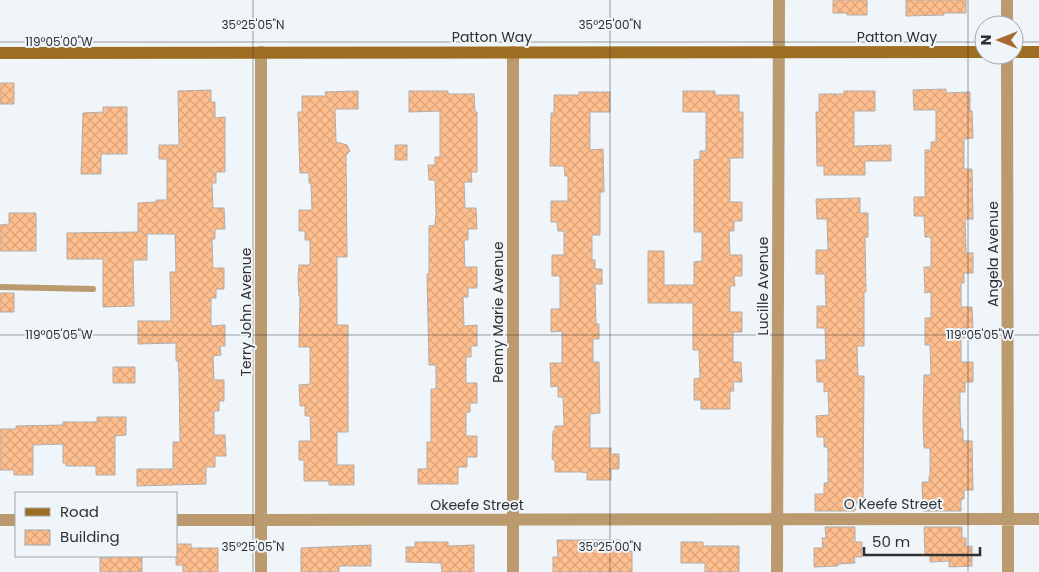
<svg xmlns="http://www.w3.org/2000/svg" width="1039" height="572" viewBox="0 0 1039 572" font-family="Poppins,sans-serif">
<defs>
<pattern id="building-cross-hatch" width="8" height="8" patternUnits="userSpaceOnUse" patternTransform="scale(1.25)"><rect width="8" height="8" fill="#ffbe8e"/><path d="M0 0l8 8M0 8l8-8" fill="none" stroke="#dba47b"/></pattern>
</defs>
<rect width="100%" height="100%" fill="#eff5f9"/>
<!-- building -->
<path fill="url(#building-cross-hatch)" stroke="#b2adaa" d="M833,0H867V15H847V13H833Z
M906,0H966V13H944V15L906,16Z
M0,83H14V104H0Z
M946,89V93L970,92V111H972L973,138L964,139V169H972L973,219H965L966,253H973V273H964V283H961V307H972L973,328H965V338H961V362H973V382H965V392H960V412L961,429H963V441H972L973,490H964V499H961V511H923L922,482H929V476H930V448H924L923,422L924,375H931L930,345H925V318H931V292L925,293L924,267H931V237H925L924,216H914V197H925V150H931V142H936V110H914L913,90Z
M211,90V102H215V118L225,117V172H216V183H212L213,208H224L225,229H215V239H212L213,268H224V289H216V298H211V326L225,325V346H220L221,355L213,356L214,380H224V401H219V411H214V435H225L226,456H215V467H206V484L137,486V469H173V442H180L179,374L178,361H176V343L138,344V321H171L170,272H176L175,234H147V260H133L134,306L103,307V259H67V233L138,232V203L156,202V200H167V159H159V145H179L178,91Z
M358,91V109H335L336,142L347,145L350,151L346,155L347,257H337V325H348V432H337V465H354V485H329V481H304V460H299V441H311L310,416H305V406H300L299,385L310,384V347H299L300,296H299L298,277L299,265H310V240H305V231H299V210H312L311,183H309V173H300L298,112H302V96H326L325,92Z
M409,91H448V94H474L475,112H477V172H471L472,182H464L465,208H476L477,229H468V240H464L465,267H477V288H468V297H463L464,326L477,325V346H471V357H466V383H477V403H470V412H466V436H477V457H467V467H458V484H418V469H427V442H431V389H436V365H429L427,274H429V226L435,225L436,214L435,180H429L428,165H435V157H440V111L409,112Z
M683,91H715V95H739V112H743V158H730V202H742V221H734V231H729L730,255H742V276H734L735,286H730V312H742V332H733V362H741L742,382H733L734,391H730V409H701V400H694V379L700,378L699,350H693V303H648V251H664V285H694V262L702,261V232H694V160L700,159V151H706V112H683Z
M844,91H875V111H854V146L891,145V161H865V175H824V166H817L816,112H819V94H844Z
M579,92H610V112H590V150L603,149L604,192H600V235H592V260H595V269H602V284H595L596,324H599V339H593V362H599L600,413L590,414V448H611V454H619V469H611V480H587V473L581,472H555V461L552,459L553,431H555V426H564L563,397H558V386L551,387L550,363H562V331L551,332V309H560V276H552V255H564V231H558L557,222H551V201H568V176H565L564,166H550L551,113H554V95H579Z
M103,107H127V154H101V174H81L83,113L103,112Z
M395,145H407V160H395Z
M860,198V213H868V237H865L866,292H864V346H857L858,376H864L863,503H856L855,511H815V494H824V483H828V447H824V437H817L816,416L829,415L828,391L824,392V382H817L816,360H826L825,328H817V306H826L825,274H816V250H828L827,219H817L816,199Z
M9,213H36V251H0V225L9,224Z
M0,293H14V312H0Z
M113,367H135V383H113Z
M97,417H126V435L115,436V475H96V466H66V463H63V444L33,445V475H14V470H0V429H16V426L63,425V422H97Z
M825,527H855V542H862V557H854L855,563L838,564V566L814,567V548H823L822,538H826Z
M924,527H962V538H966V547L972,546V566L949,567V561L930,562V555H925Z
M557,540H620V551H632V572H553V557H558Z
M415,542H448V546L474,545V572H442L441,563L406,562V547H415Z
M681,542H703V546H739V572H705V563H681Z
M176,544H191V548H218V572H183V565H176Z
M371,545V566H339V572H301V548Z
M110,556H142V572H100V558H110Z"/>
<g fill="none" stroke-linecap="round" stroke-linejoin="round">
<!-- lane -->
<path stroke="#ba9a6e" stroke-width="6" d="M0,287L93,289"/>
<!-- street -->
<path stroke="#ba9a6e" stroke-width="12" d="M1007,0V25
M261,52V572
M513,52V572
M1007,55L1008,572
M0,520H16
M176,520L1039,519
M777,572L779,0"/>
<!-- secondary -->
<path stroke="#9d6e21" stroke-width="12" d="M1014,52H1039
M0,53L984,52"/>
</g>
<!-- ticks -->
<path fill="none" stroke="#2f3132" stroke-width="1" stroke-opacity="0.45" d="M253,0V572M610,0V572M968,0V572M0,42H984M1014,42H1039M0,335H1039"/>
<g text-anchor="middle" stroke-width="4" stroke-linejoin="round" paint-order="stroke">
<!-- street labels -->
<g font-size="14" fill="#2f3132" stroke="#eff5f9">
<text x="492" y="42">Patton Way</text>
<text x="897" y="42">Patton Way</text>
<text transform="translate(993 254) rotate(-90)" y="5">Angela Avenue</text>
<text transform="translate(763 286) rotate(-90)" y="5">Lucille Avenue</text>
<text transform="translate(246 312) rotate(-90)" y="5">Terry John Avenue</text>
<text transform="translate(498 312) rotate(-90)" y="5">Penny Marie Avenue</text>
<text x="893" y="509">O Keefe Street</text>
<text x="477" y="510">Okeefe Street</text>
</g>
</g>
<g font-size="12" text-anchor="middle" fill="#2f3132" stroke="#eff5f9" stroke-width="4" stroke-linejoin="round" paint-order="stroke">
<text x="253" y="29">35°25'05"N</text>
<text x="610" y="29">35°25'00"N</text>
<text x="59" y="46">119°05'00"W</text>
<text x="980" y="339">119°05'05"W</text>
<text x="59" y="339">119°05'05"W</text>
<text x="253" y="551">35°25'05"N</text>
<text x="610" y="551">35°25'00"N</text>
</g>
<!-- legend -->
<rect x="15" y="492" width="162" height="65" fill="#eff5f9" stroke="#a2a7a9"/>
<rect x="25" y="508" width="25" height="8" fill="#9d6e21" stroke="#a2a7a9"/>
<text x="60" y="517" font-size="15" fill="#2f3132">Road</text>
<rect x="25" y="530" width="25" height="15" fill="url(#building-cross-hatch)" stroke="#a2a7a9"/>
<text x="60" y="542" font-size="15" fill="#2f3132">Building</text>
<!-- north arrow -->
<g transform="translate(999 40) rotate(270)"><circle r="24" fill="#eff5f9" stroke="#a2a7a9"/>
<path d="M0-4L9 19L0 12L-9 19Z" fill="#a86a30"/>
<text y="-8" font-size="14" font-weight="bold" text-anchor="middle" fill="#2f3132">N</text>
</g>
<!-- scale -->
<path d="M864 547v8h116v-8" fill="none" stroke="#2f3132" stroke-width="2.5"/>
<text x="872" y="547" font-size="15" fill="#2f3132" stroke="#eff5f9" stroke-width="4" paint-order="stroke">50 m</text>
</svg>
